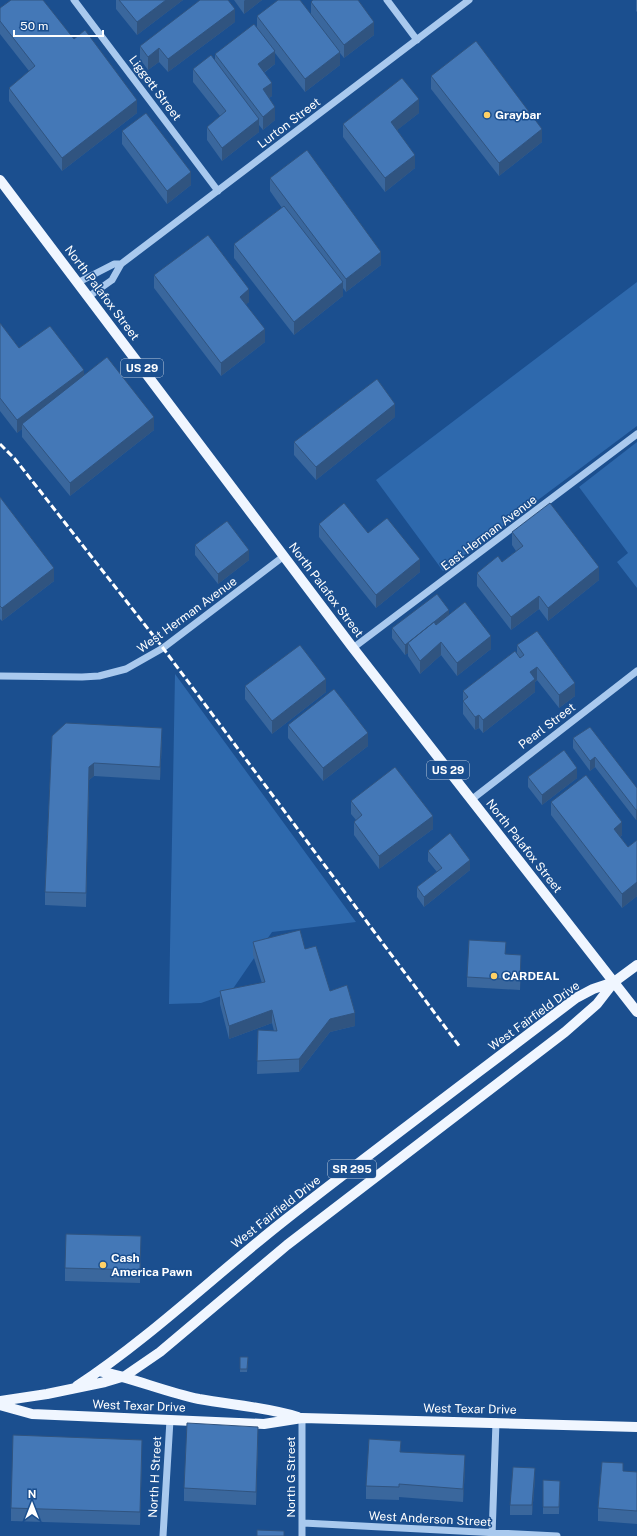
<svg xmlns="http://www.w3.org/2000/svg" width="637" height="1536" viewBox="0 0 637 1536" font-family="'Public Sans',sans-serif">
<rect width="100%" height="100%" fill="#1b4f8f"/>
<!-- green -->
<path fill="#2e69ad" d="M637,282V426L443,571L376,480Z
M637,442V588L617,562L628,553L579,487Z
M175,674L356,922L272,932L230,993L201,1003L169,1004Z"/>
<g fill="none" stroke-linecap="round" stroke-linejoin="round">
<!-- minor -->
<path stroke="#a9c9ee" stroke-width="7" d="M74,0L218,191
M387,0L417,40
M77,283L114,264H121
M88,297L112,280L121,264L469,0
M353,648L637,434
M0,676L82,677L99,676L126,669L163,648L284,556
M471,800L637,671
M303,1523L557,1536
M163,1536L170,1420
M302,1536V1418
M492,1536L496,1422"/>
<!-- major -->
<path stroke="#f0f6ff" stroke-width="10" d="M0,180L353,648L637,1012
M99,1371C133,1378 165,1392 199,1399C233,1405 265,1407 298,1417
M77,1386C151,1337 215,1275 285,1220C381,1145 479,1072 576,998L593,989L614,982L637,965
M0,1401L47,1394L105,1382L125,1376L160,1352L287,1245L565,1032L597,1004L614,982
M0,1405L32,1414L264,1424L302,1418L637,1427"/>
<!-- rail -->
<path stroke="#fff" stroke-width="3" stroke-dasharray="7 3" stroke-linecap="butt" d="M0,444L15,459L163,648L460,1047"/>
</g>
<!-- wall -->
<path fill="#3a679d" d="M116,0H183L137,35L116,9Z
M234,0H262L244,14Z
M636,0H637V12L636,11Z
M311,2L374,35L344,58L340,53V65L305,92L275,53V64L264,73L272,96L269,98L275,120L263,130L259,125V132L222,161L207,140V127L220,116L193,82V69L215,61V54L257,28V16L311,14Z
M0,8L74,39L137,113L62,171L9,101V88L29,71L0,34Z
M235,22L168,72L159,62L148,70L140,59V46Z
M431,76L542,142L499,176L431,89Z
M419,113L397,130L415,168L385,192L343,137V124Z
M122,131L191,185L167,204L122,144Z
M270,178L381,265L346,292L343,288V296L294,335L234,258V244L282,208L270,191Z
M154,275L249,302L246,304L265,342L221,376L154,288Z
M0,323L19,348L84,375L154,430L70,496L22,437V429L17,433L0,411Z
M395,417L316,480L294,455V442Z
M0,497L54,581L2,621L0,619Z
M319,524L368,533L420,572L376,608L319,537Z
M512,532L599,580L548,621L539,609L511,630L477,586V573L502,562L516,551L512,545Z
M195,545L249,560L218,584L195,555Z
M449,614L491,649L457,676L441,655L420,674L408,656V653L405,655L392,638V628Z
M517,645L575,696L559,708L537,680L535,682V692L483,733L479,728L475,730L463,714V691L517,653Z
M245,686L326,692L272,734L245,699Z
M288,725L368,746L323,781L288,738Z
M52,736L162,741L160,780L94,776L89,780L86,907L45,905V892Z
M573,738L637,788V820H636L595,767L590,771L573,748Z
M528,777L577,778L542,805L528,787Z
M351,801L433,829L379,869L354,835V822L356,820L351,814Z
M551,802L622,835L620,837L628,847L637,840V896L622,908L551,815Z
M428,851L470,870L424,907L417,897V887L437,872L428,861Z
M253,942L305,949L330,991L355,1026L330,1032L299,1072L257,1074L258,1030L274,1031L272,1023L229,1039L220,1004V991L262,983L253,955Z
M505,955L521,965L520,990L467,987V977Z
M141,1249L140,1283L65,1281V1268Z
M240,1357H248L247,1372H240Z
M258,1440L256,1505L184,1501V1488Z
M401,1452L465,1468L463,1502L399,1497V1500L366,1499V1486Z
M142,1453L140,1525L11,1521V1508Z
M623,1471L637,1472V1524L598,1521V1508Z
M535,1478L532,1515H510V1505Z
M543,1480L560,1481L559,1514H543Z"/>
<!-- shaded-wall -->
<path fill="#305480" d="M166,0H183L137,35V22Z
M245,0H262L244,14V1Z
M235,9V22L168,72V59Z
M374,22V35L344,58V45Z
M159,48V62L148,70V57Z
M275,51V64L258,77V64Z
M340,52V65L305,92V79Z
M272,83V96L263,102V89Z
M419,99V113L391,135V122Z
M137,100V113L62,171V158Z
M275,107V120L263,130V117Z
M259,119V132L222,161V148Z
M542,129V142L499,176V163Z
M415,155V168L385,192V178Z
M191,172V185L167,204V191Z
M381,252V265L346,292V279Z
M343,282V296L294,335V322Z
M249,289V302L240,310V297Z
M265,329V342L221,376V363Z
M84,370V383L22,424V429L17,433V420Z
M395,404V417L316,480V467Z
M154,417V430L70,496V483Z
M249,550V560L218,584V574Z
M420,559V572L376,608V595Z
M599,567V580L548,621V608Z
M54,568V581L2,621V608Z
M539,596V609L511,630V617Z
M449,610V620L408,643V653L405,655V645Z
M491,636V649L457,676V663Z
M441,642V655L420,674V661Z
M537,667V680L535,682V692L483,733V720L530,672Z
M326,679V692L272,734V721Z
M575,683V696L559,708V695Z
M479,715V728L475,730V717Z
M162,728V741L160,780V767Z
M368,733V746L323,781V768Z
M595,757V767L590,771V761Z
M94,763V776L89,780L86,907L89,767Z
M577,768V778L542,805V795Z
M636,810H637V820H636Z
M433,816V829L379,869V856Z
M622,822V835L614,842V829Z
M470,860V870L424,907V897Z
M637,882V896L622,908V894Z
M521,955V965L520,990V980Z
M272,1010V1023L229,1039V1026Z
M355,1013V1026L330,1032L299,1072V1059L330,1019Z
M258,1427V1440L256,1505V1492Z
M142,1440V1453L140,1525V1512Z
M465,1455V1468L463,1502V1489Z
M535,1468V1478L532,1515V1505Z"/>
<!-- building -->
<path fill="#4478b7" stroke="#305480" d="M11,0H43L74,39L85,30L137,100L62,158L9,88L35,66L0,21V8Z
M119,0H166L137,22Z
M200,0H228L235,9L168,59L159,48L148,57L140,46Z
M278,0H300L340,52L305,79L257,16Z
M313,0H358L374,22L344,45L311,2Z
M254,24L275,51L258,64L272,83L263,89L275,107L263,117L215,54Z
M476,41L542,129L499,163L431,76Z
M211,55L259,119L222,148L207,127L226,111L193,69Z
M402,78L419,99L391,122L415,155L385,178L343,124Z
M146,113L191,172L167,191L122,131Z
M307,150L381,252L346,279L270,178Z
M284,206L343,282L294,322L234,244Z
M208,235L249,289L240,297L265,329L221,363L154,275Z
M0,323L19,348L50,326L84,370L17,420L0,398Z
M107,357L154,417L70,483L22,424Z
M377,379L395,404L316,467L294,442Z
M0,497L54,568L2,608L0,606Z
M344,503L368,533L387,518L420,559L376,595L319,524Z
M550,503L599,567L548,608L539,596L511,617L477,573L498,556L502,562L523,546L512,532Z
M227,521L249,550L218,574L195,545Z
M437,594L449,610L405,645L392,628Z
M465,602L491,636L457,663L441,642L420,661L408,643L434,622L436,625Z
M537,631L575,683L559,695L537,667L530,672L535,679L483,720L479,715L475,717L463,701L468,697L463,691L515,651L520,658L524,655L517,645Z
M300,645L326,679L272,721L245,686Z
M334,689L368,733L323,768L288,725Z
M66,723L162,728L160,767L94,763L89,767L86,893L45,892L52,736Z
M590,727L637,788V810H636L595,757L590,761L573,738Z
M564,750L577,768L542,795L528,777Z
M395,767L433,816L379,856L354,822L362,815L351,801Z
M586,775L622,822L614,829L628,847L637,840V882L622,894L551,802Z
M450,833L470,860L424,897L417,887L442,868L428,851Z
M300,930L305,949L316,946L330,991L347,985L355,1013L330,1019L299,1059L257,1061L258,1030L277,1031L272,1010L229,1026L220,991L265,982L253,942Z
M469,940L506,942L505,954L521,955L520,980L467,977Z
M66,1234L141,1236L140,1270L65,1268Z
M240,1357H248L247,1369H240Z
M187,1423L258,1427L256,1492L184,1488Z
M13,1435L142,1440L140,1512L11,1508Z
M369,1439L401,1441L400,1452L465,1455L463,1489L399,1484V1487L366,1486Z
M602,1462L623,1463V1471L637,1472V1511L598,1508Z
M513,1467L535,1468L532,1505H510Z
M543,1480L560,1481L559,1507H543Z
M257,1530L284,1531V1536H257Z"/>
<!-- markers -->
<g fill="#ffd166" stroke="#1b4f8f" stroke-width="1.5">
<circle cx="487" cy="115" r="4"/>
<circle cx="494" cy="976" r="4"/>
<circle cx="103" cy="1265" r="4"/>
</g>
<g text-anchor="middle" stroke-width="3" stroke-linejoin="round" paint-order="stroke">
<!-- shield labels -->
<g fill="#1b4f8f" stroke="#bbcadd" stroke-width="1">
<rect x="121" y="359" width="42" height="18" rx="3"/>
<rect x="427" y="761" width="42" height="18" rx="3"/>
<rect x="328" y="1160" width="48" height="18" rx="3"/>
</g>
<g font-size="11" font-weight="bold" fill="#fff">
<text x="142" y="372">US 29</text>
<text x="448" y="774">US 29</text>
<text x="352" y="1173">SR 295</text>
</g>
<!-- street labels -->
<g font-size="12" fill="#fff" stroke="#1b4f8f">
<text transform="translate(155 88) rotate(53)" y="4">Liggett Street</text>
<text transform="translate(289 123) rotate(-37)" y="4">Lurton Street</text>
<text transform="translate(102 293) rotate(53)" y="4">North Palafox Street</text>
<text transform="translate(489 533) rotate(-37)" y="4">East Herman Avenue</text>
<text transform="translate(326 590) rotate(53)" y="4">North Palafox Street</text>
<text transform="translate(187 615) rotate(-36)" y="4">West Herman Avenue</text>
<text transform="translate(547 726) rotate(-37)" y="4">Pearl Street</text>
<text transform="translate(524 846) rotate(52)" y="4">North Palafox Street</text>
<text transform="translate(534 1016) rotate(-36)" y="4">West Fairfield Drive</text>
<text transform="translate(276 1212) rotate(-38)" y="4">West Fairfield Drive</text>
<text transform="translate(139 1406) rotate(2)" y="4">West Texar Drive</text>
<text transform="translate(470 1409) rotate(1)" y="4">West Texar Drive</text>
<text transform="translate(155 1477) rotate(-87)" y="4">North H Street</text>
<text transform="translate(291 1477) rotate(-90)" y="4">North G Street</text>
<text transform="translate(430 1519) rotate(3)" y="4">West Anderson Street</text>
</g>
<!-- poi labels -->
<g font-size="12" font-weight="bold" fill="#fff" stroke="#1b4f8f" text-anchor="start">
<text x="495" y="119">Graybar</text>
<text x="502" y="980">CARDEAL</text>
<text x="111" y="1262">Cash<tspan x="111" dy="14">America Pawn</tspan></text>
</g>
</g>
<!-- north arrow -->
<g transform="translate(32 1504)" stroke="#1b4f8f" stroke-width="3" paint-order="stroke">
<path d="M0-3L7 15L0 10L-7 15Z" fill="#ffffff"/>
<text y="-6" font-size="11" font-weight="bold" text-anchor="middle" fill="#ffffff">N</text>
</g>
<!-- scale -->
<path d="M14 30v6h89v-6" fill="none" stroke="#ffffff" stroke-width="2"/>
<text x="20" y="30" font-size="12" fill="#ffffff" stroke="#1b4f8f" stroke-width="3" paint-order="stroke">50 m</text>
</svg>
